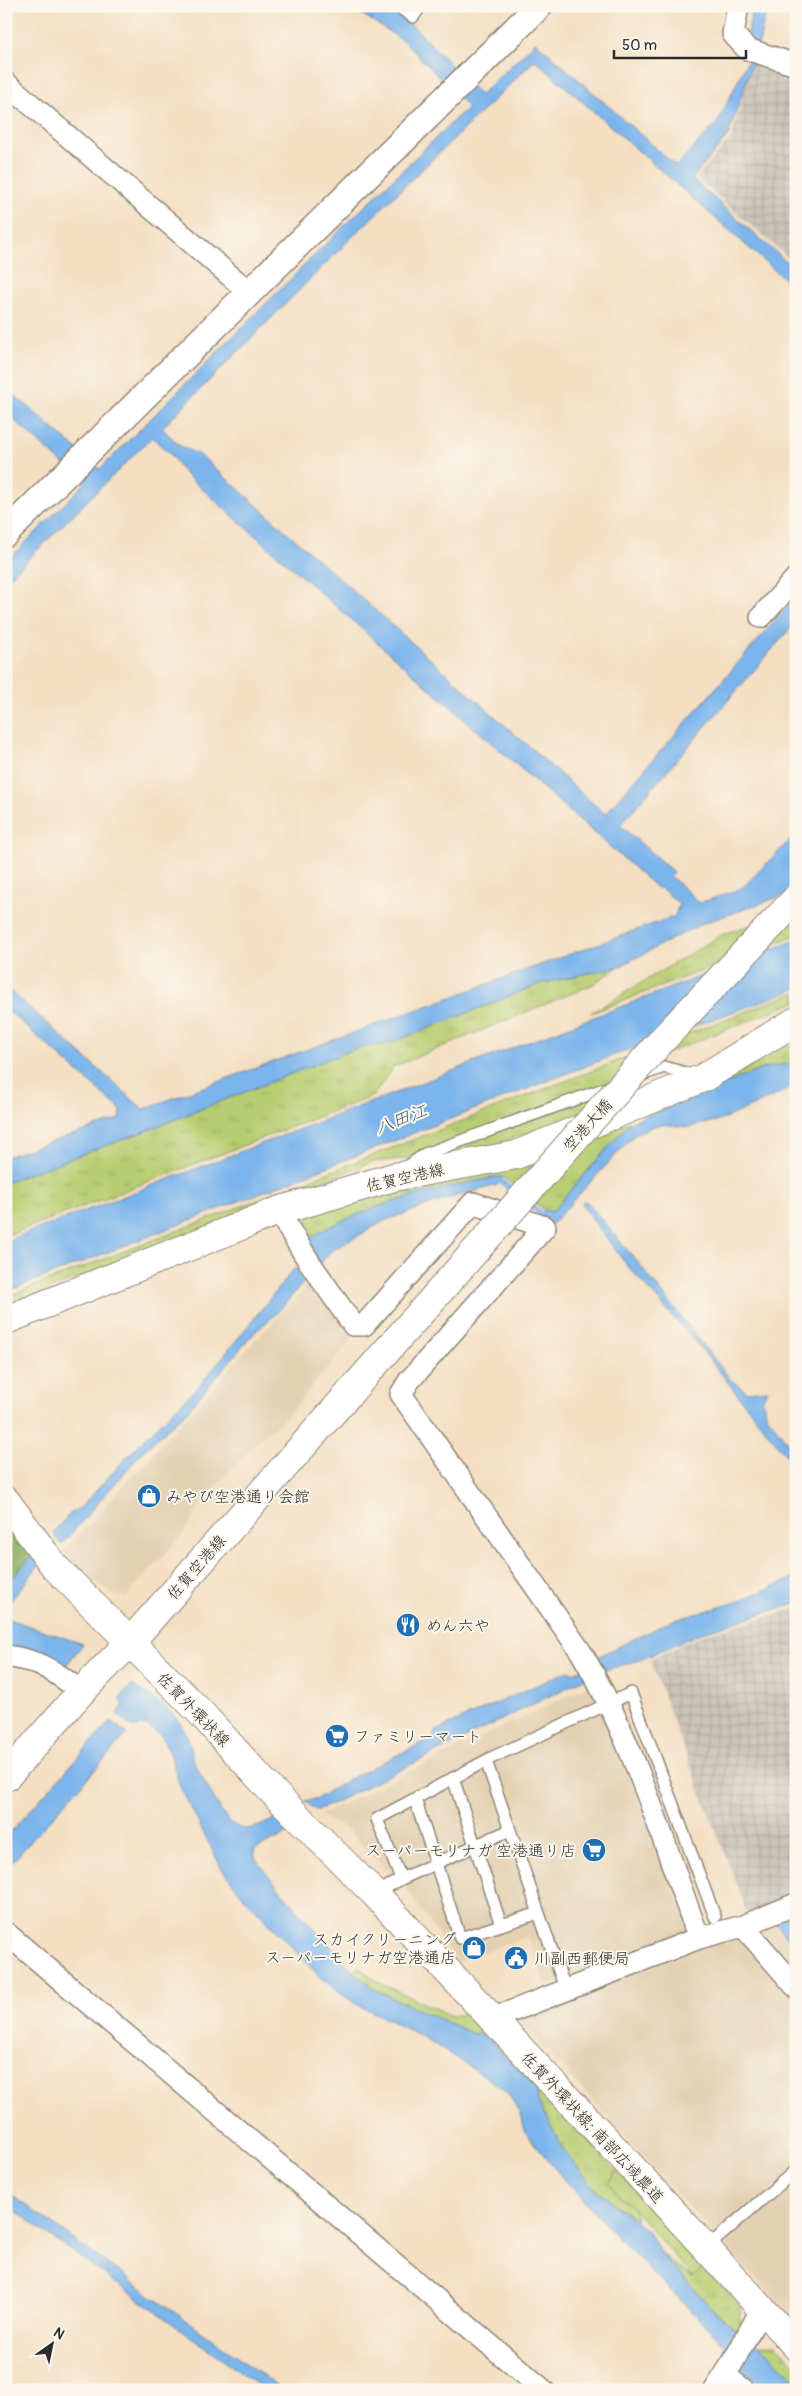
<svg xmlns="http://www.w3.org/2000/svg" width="802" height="2396" viewBox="0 0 802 2396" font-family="Pangolin,'Klee One',sans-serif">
<defs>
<pattern id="industrial-grid" width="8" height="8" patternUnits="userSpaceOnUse" patternTransform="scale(1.25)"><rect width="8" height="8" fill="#cbc3b8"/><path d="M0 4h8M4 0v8" fill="none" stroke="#aea89e"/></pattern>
<pattern id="grass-tufts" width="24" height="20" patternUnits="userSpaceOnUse" patternTransform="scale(1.25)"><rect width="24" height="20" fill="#b8cd71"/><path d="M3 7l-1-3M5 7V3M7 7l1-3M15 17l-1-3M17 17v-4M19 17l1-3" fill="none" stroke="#9eb062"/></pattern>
<pattern id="forest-firs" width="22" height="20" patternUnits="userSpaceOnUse" patternTransform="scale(1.25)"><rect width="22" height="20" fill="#92b063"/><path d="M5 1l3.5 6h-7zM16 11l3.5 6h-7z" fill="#778f52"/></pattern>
</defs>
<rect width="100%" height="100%" fill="#fbf7ec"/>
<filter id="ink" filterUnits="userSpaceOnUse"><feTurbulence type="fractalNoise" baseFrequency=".02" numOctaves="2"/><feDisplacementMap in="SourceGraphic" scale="10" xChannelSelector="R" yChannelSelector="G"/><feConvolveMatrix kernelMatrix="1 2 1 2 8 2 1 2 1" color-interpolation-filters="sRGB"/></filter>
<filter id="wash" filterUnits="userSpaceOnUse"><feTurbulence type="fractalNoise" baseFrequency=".0096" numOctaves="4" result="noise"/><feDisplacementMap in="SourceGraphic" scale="20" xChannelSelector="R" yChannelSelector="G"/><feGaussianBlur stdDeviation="1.12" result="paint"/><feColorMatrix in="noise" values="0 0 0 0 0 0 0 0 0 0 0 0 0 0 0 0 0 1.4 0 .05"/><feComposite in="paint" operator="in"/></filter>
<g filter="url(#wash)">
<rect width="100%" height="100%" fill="#f4dfc3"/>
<!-- built -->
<path fill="#e4d1b4" d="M314,1280L353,1338L287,1416L261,1437L203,1500L183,1534L126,1597L113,1595L88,1577L64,1552L259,1336Z
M592,1684L691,1933L571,1978L545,1985L528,1936L457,1962L408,1891L347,1829L319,1815Z
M796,1910V2324L518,2019Z"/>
<!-- industrial -->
<path fill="url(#industrial-grid)" d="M752,62L796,74V264L696,178L731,138Z
M796,1608V1895L748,1915L650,1660L702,1635Z"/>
<!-- grass -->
<path fill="url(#grass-tufts)" stroke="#727c4e" d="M796,910V935L591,1013L723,934Z
M618,967L592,985L393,1067L373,1096L6,1236V1182L148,1130L354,1049L391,1043L543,983Z
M796,992V1002L624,1070L574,1117L470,1153L371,1162L6,1307V1297Z
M783,1044H796V1062L762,1069L720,1087Z
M630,1122L552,1212L544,1210L503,1177H495C430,1192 366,1204 308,1239L301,1216Z
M358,1967L382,1984L452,2016L473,2012L616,2171L608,2184L634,2209L636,2220L597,2191L564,2151L538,2102L537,2088L486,2036L473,2034L377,1991L354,1972Z
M660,2253L692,2277L706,2267L741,2306L738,2331L720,2317Z
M759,2345H776L796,2365V2380Z"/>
<!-- forest -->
<path fill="url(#forest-firs)" stroke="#5e6e47" d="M6,1524L31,1556L10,1583L6,1581Z"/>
<!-- garden -->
<path fill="#b8cd71" stroke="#727c4e" d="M616,2171L706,2267L693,2277L634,2209L608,2184Z"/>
<!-- water -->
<path fill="#7bb5ec" stroke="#53708c" d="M349,6H384L408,21L480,95L536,42L676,166L718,122L748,60L753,44L748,32L753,6H767L759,43L728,136L692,179L796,270V289L535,60L349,240L162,428L180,446L200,455L605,814L796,597V622L620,825L673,872L670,876L700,903L742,888L796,834V891L701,924L618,967L543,983L391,1043L354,1049L148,1130L6,1182V1157L120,1119L121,1110L6,1009V987L143,1109L675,916L679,904L660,887L658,889L184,473L172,456L152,437L6,581V562L85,483L6,413V388L100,469L340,230L468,107L404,41Z
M796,940V989L609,1057L6,1292V1241Z
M796,1062V1086L721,1120L689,1127L660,1124L636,1133L549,1227L538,1217L544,1210L552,1212L630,1122L762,1069Z
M495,1177H503L497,1185L447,1199L386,1220L331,1251L276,1314L255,1332L186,1412L145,1449L61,1545L53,1532L72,1512L79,1509L143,1440L201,1384L294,1269L306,1267L308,1239C365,1204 430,1191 495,1177Z
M583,1201L587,1202L640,1265L731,1380L747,1392L768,1390L762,1400L767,1415L796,1454V1468L694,1340L625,1263L582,1205Z
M31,1556L39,1565L6,1607V1586Z
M796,1577V1603L703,1632L640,1660L598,1672L317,1811L305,1801L318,1798L347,1780L434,1737L436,1731L568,1671L573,1673L590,1666L601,1655L671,1621L737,1602Z
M6,1618L83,1644L65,1667L6,1647Z
M132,1685C152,1696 172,1709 184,1729C189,1738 190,1749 193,1758C197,1770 205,1782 211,1793C230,1829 239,1839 278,1817L292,1831L254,1850L255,1858L285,1896L354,1972L377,1991L473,2034L486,2036L537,2088L538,2102L564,2151L597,2191L650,2233L660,2253L720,2317L759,2345L796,2380V2390H766L745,2370L716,2336L616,2236L556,2170L526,2133L519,2111L507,2092L485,2076L421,2036L354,2003L324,1981L242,1895L222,1869L180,1787L170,1753L162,1736L146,1725L132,1728L117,1714L124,1705L119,1699Z
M111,1721L127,1734L6,1869V1837Z
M796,1910V1947L772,1919Z
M6,2191L283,2390H265L6,2204Z"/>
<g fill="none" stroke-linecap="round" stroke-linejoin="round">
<!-- stream -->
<path stroke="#7bb5ec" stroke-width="5.5" d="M501,1181L516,1194
M527,1202L541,1214"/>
</g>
</g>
<g filter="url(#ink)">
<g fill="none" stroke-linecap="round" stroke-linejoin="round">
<!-- service casing -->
<g stroke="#908577" stroke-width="14">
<path id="service" d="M397,6L413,17L421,6
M639,1076L664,1067L696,1076
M407,1167L425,1154L612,1086
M486,1761L566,1991
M453,1778L501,1925
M415,1799L460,1938L539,1913
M401,1879L377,1819L491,1758L631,1693L715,1917
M375,1894L401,1879L510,1830
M706,2248L796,2170"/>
</g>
<!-- minor casing -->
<g stroke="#908577" stroke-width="24">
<path id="minor" d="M738,6L733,34L747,49L796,65
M6,83L249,292
M761,617L796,578
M278,1211L308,1260L353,1325H364L473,1203L545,1227L409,1381L401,1394L581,1652C634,1741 663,1842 699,1938
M6,1656C38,1660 57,1672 81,1692
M743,1926L796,1987
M6,1933L543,2390
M492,2019L699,1938L743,1926L796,1904
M725,2375L744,2390
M715,2390L733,2362L762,2308"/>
</g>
<!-- tertiary casing -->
<g stroke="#908577" stroke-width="29">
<path id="tertiary" d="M6,533L539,6"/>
</g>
<!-- primary casing -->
<g stroke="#908577" stroke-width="30">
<path id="primary" d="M6,1320L278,1211L394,1177L516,1155L703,1078L796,1021
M6,1501L55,1567L200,1712L269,1788L375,1894L627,2162L796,2346
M6,1777L81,1692L130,1642L383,1355"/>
</g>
<!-- service -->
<use href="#service" stroke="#fff" stroke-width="11"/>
<!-- minor -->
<use href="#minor" stroke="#fff" stroke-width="21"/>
<!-- tertiary -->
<use href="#tertiary" stroke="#fff" stroke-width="26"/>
<!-- primary -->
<use href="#primary" stroke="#fff" stroke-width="28"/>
<!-- primary-bridge casing -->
<g stroke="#908577" stroke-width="30" stroke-linecap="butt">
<path id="primary-bridge" d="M383,1355L663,1039L796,899"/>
</g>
<!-- primary-bridge -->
<use href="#primary-bridge" stroke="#fff" stroke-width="28"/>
</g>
</g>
<!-- icons -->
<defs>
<g id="shop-disc" transform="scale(1.25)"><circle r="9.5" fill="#1f6fb2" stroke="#fbf7ec"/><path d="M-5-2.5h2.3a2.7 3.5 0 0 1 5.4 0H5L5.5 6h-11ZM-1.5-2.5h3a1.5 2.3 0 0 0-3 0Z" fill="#fff"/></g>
<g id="restaurant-disc" transform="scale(1.25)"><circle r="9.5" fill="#1f6fb2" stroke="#fbf7ec"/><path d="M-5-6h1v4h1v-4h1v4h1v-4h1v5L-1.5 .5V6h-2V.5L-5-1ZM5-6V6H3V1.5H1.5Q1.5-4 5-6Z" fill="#fff"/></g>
<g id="supermarket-disc" transform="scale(1.25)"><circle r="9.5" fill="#1f6fb2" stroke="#fbf7ec"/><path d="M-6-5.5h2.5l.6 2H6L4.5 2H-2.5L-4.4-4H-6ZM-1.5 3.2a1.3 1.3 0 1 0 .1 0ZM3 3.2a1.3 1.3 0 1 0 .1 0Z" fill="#fff"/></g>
<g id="civic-disc" transform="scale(1.25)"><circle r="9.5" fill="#1f6fb2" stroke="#fbf7ec"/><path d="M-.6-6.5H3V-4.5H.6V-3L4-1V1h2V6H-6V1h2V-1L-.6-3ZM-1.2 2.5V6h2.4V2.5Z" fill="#fff"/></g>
</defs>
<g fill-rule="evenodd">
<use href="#shop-disc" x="149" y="1496"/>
<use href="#restaurant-disc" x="408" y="1625"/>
<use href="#supermarket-disc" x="337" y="1736"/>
<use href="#supermarket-disc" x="594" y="1850"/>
<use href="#shop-disc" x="474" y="1948"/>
<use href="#civic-disc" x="516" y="1958"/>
</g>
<g text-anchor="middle" stroke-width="4" stroke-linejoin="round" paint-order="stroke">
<!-- street labels -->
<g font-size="16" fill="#2b2b2b" stroke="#fbf7ec">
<text transform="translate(587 1125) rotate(-48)" y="6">空港大橋</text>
<text transform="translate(405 1177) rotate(-13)" y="6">佐賀空港線</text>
<text transform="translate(196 1567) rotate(-49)" y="6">佐賀空港線</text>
<text transform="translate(194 1709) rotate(46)" y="6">佐賀外環状線</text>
<text transform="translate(593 2127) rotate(47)" y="6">佐賀外環状線; 南部広域農道</text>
</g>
<!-- poi labels -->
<g font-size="16" fill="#2b2b2b" stroke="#fbf7ec" text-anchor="start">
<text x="166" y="1502">みやび空港通り会館</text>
<text x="426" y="1631">めん六や</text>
<text x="354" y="1742">ファミリーマート</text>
<text x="576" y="1856" text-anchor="end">スーパーモリナガ 空港通り店</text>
<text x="456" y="1945" text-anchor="end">スカイクリーニング<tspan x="456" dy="18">スーパーモリナガ空港通店</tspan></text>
<text x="534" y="1964">川副西郵便局</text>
</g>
<!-- water labels -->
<g font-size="18" font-style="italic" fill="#475b6f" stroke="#fbf7ec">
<text transform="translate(401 1119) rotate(-21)" y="6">八田江</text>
</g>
</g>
<!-- margin -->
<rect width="802" height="2396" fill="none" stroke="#fbf7ec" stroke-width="25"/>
<!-- north arrow -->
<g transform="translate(52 2344) rotate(33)" stroke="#fbf7ec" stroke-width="4" paint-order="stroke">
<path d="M0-4L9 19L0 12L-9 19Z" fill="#2b2b2b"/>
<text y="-8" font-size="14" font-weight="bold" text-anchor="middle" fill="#2b2b2b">N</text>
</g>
<!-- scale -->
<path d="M614 50v8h132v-8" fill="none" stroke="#2b2b2b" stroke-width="2.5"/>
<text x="622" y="50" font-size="15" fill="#2b2b2b" stroke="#fbf7ec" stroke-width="4" paint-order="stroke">50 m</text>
</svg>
